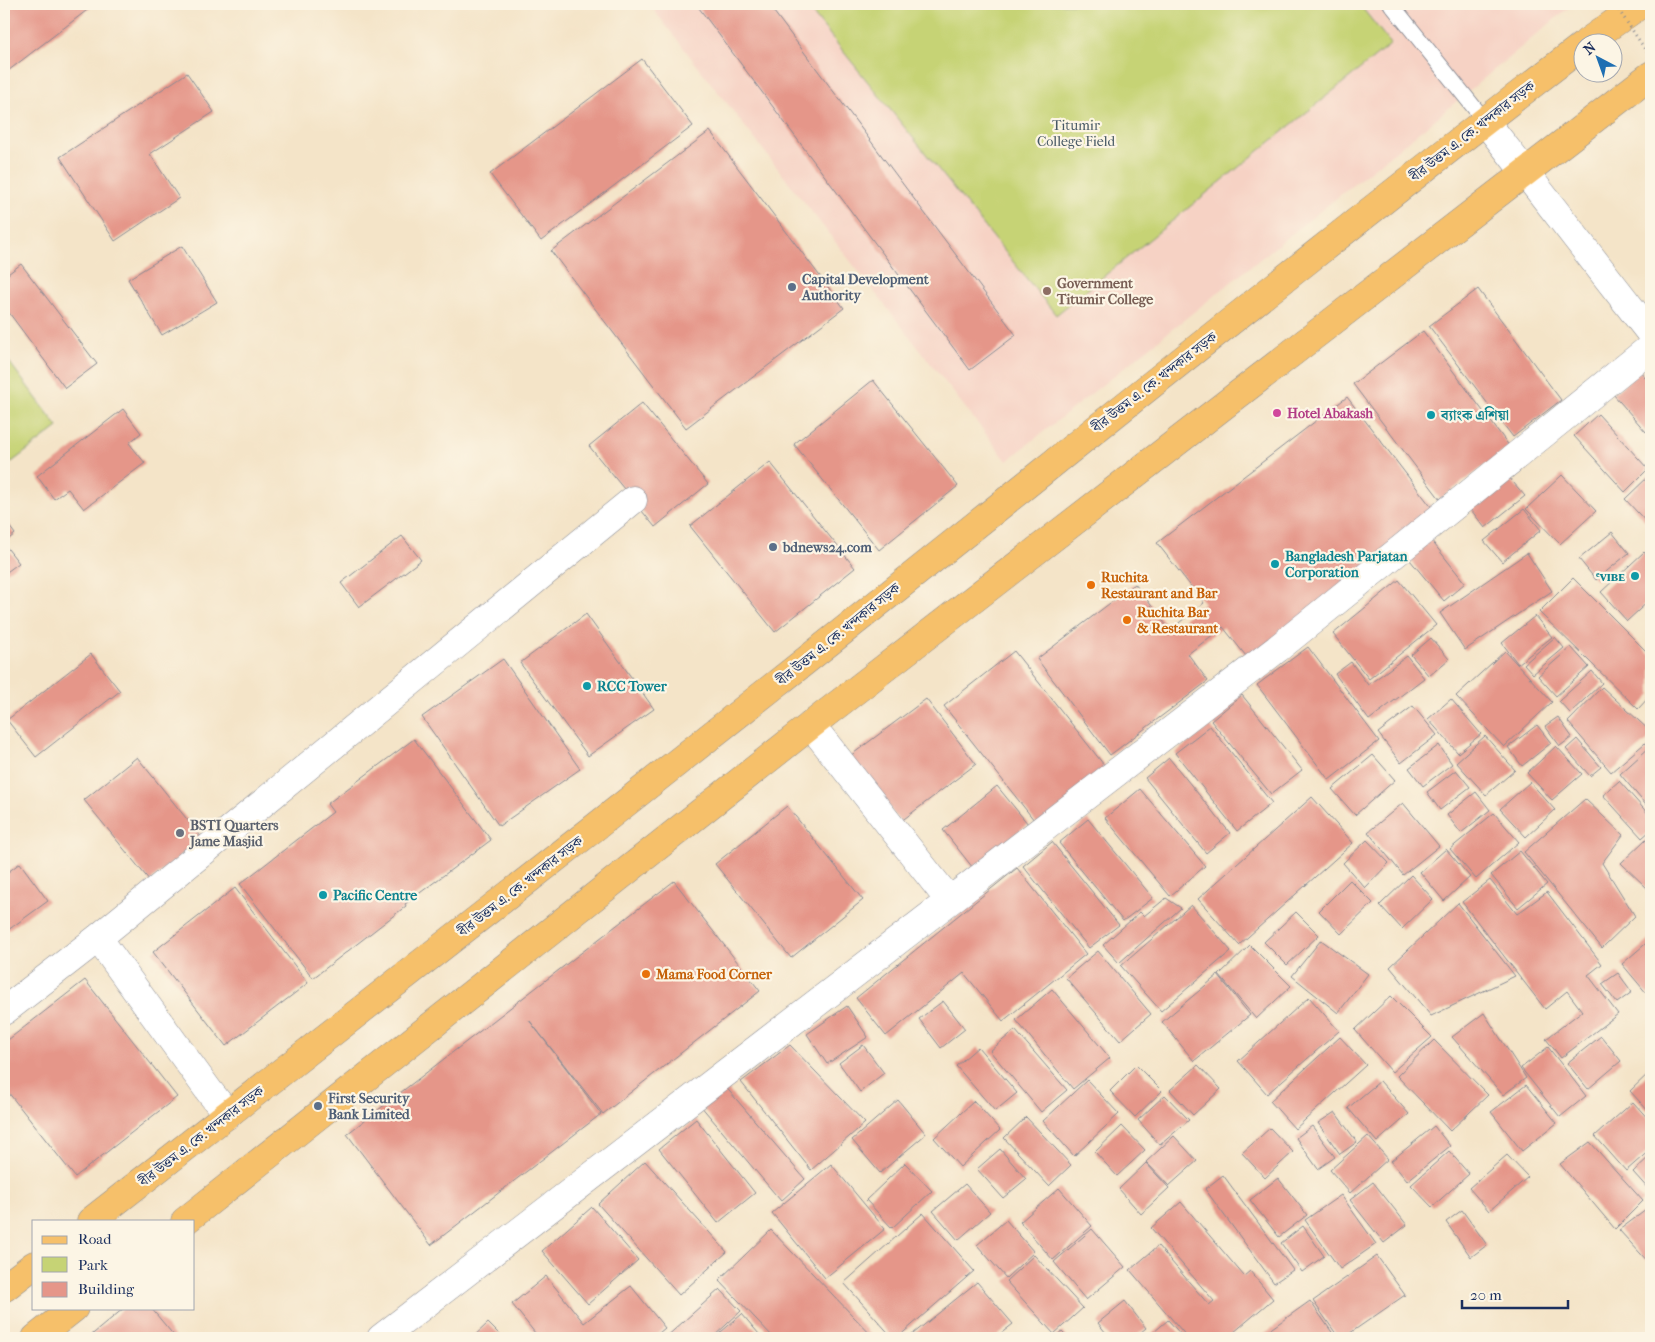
<svg xmlns="http://www.w3.org/2000/svg" width="1655" height="1342" viewBox="0 0 1655 1342" font-family="'IM FELL French Canon','Noto Serif Bengali',serif">
<rect width="100%" height="100%" fill="#fcf5e5"/>
<filter id="ink" filterUnits="userSpaceOnUse"><feTurbulence type="fractalNoise" baseFrequency=".02" numOctaves="2"/><feDisplacementMap in="SourceGraphic" scale="10" xChannelSelector="R" yChannelSelector="G"/><feConvolveMatrix kernelMatrix="1 2 1 2 8 2 1 2 1" color-interpolation-filters="sRGB"/></filter>
<filter id="wash" filterUnits="userSpaceOnUse"><feTurbulence type="fractalNoise" baseFrequency=".0096" numOctaves="4" result="noise"/><feDisplacementMap in="SourceGraphic" scale="20" xChannelSelector="R" yChannelSelector="G"/><feGaussianBlur stdDeviation="1.12" result="paint"/><feColorMatrix in="noise" values="0 0 0 0 0 0 0 0 0 0 0 0 0 0 0 0 0 1.4 0 .05"/><feComposite in="paint" operator="in"/></filter>
<g filter="url(#wash)">
<rect width="100%" height="100%" fill="#f4e4c8"/>
<!-- built -->
<path fill="#f6d2c4" d="M649,4H1573L1433,121L1007,461Z"/>
<!-- green -->
<path fill="#c6d375" stroke="#70816a" d="M805,4H1359L1391,44L1056,315Z
M4,355L58,427L4,468Z"/>
<g id="blocks">
<!-- building -->
<path fill="#e59689" d="M4,4H95L4,74Z
M696,4H768L1016,335L970,370Z
M642,59L693,126L541,241L490,174Z
M187,73L214,112L150,154L179,198L115,241L60,157Z
M710,131L844,308L686,428L551,251Z
M182,246L217,302L162,335L128,279Z
M21,264L97,364L65,388L4,306V277Z
M1478,289L1561,400L1513,437L1429,326Z
M1423,331L1510,447L1440,499L1353,384Z
M1640,371L1651,384V428L1646,432L1613,394Z
M873,380L958,486L879,550L794,444Z
M1347,397L1439,517L1250,661L1223,627L1188,654L1208,681L1110,755L1037,659L1135,584L1170,630L1204,603L1157,543Z
M642,403L708,484L655,527L589,446Z
M123,409L141,433L129,443L145,463L84,509L68,489L54,499L37,476Z
M1598,414L1648,469L1625,492L1574,436Z
M770,462L855,568L775,632L690,526Z
M1651,474V527L1625,499Z
M1507,475L1525,496L1485,528L1468,506Z
M1562,475L1596,511L1560,544L1526,509Z
M1524,509L1541,530L1502,562L1484,541Z
M4,519L15,534L4,543Z
M1612,532L1629,553L1596,580L1579,559Z
M1427,535L1465,583L1444,601L1405,554Z
M402,536L421,560L359,607L341,583Z
M4,544L19,563L4,574Z
M1644,552L1651,560V599L1627,621L1601,592Z
M1527,553L1552,591L1465,650L1440,613Z
M1573,578L1651,656V695L1638,709L1539,612Z
M1399,580L1436,625L1369,679L1333,634Z
M586,614L654,709L588,756L520,663Z
M1535,616L1552,637L1518,664L1502,643Z
M1555,637L1564,648L1533,674L1524,664Z
M1431,638L1449,659L1429,676L1411,655Z
M1308,647L1379,741L1329,780L1257,685Z
M1571,647L1589,667L1556,696L1538,676Z
M1014,651L1108,770L1038,825L944,706Z
M1505,651L1552,702L1504,747L1456,696Z
M91,654L120,691L36,757L7,720Z
M1407,656L1424,678L1369,720L1335,674L1351,662L1368,685Z
M503,659L580,769L499,826L422,717Z
M1592,671L1602,683L1570,713L1559,701Z
M1602,687L1651,732V738L1611,772L1568,722Z
M1242,695L1302,770L1271,794L1211,721Z
M926,699L976,764L900,822L850,756Z
M1451,699L1481,734L1458,753L1428,719Z
M1413,706L1437,735L1401,763L1378,733Z
M1558,717L1572,737L1560,746L1545,726Z
M1537,725L1551,743L1522,766L1508,747Z
M1210,726L1272,803L1237,831L1175,753Z
M1485,736L1515,770L1486,795L1456,762Z
M414,739L491,840L405,904L406,906L313,978L240,884L333,812L327,804Z
M1577,739L1601,767L1590,776L1566,749Z
M1439,745L1452,764L1423,786L1409,768Z
M1556,746L1582,774L1552,800L1527,773Z
M1651,746V811L1620,774Z
M1373,755L1395,780L1355,815L1332,789Z
M137,757L202,838L150,881L84,800Z
M1169,758L1230,833L1206,853L1145,778Z
M1456,770L1470,787L1440,810L1427,792Z
M1619,781L1651,817V830L1642,838L1603,795Z
M1530,782L1555,810L1526,837L1500,809Z
M997,786L1028,824L973,868L943,830Z
M1140,789L1205,866L1170,896L1105,818Z
M1476,792L1490,810L1461,833L1447,815Z
M1312,797L1353,843L1239,945L1198,899Z
M1585,799L1623,835L1602,863L1635,916L1602,948L1524,852Z
M1403,803L1439,846L1403,875L1368,832Z
M787,806L863,900L791,958L715,864Z
M1494,813L1519,842L1476,879L1450,849Z
M1088,819L1153,898L1123,921L1059,843Z
M1646,839L1651,845V886L1648,889L1621,863Z
M1367,840L1389,863L1365,888L1343,863Z
M1052,842L1119,925L1089,948L1023,866Z
M1446,849L1470,877L1444,901L1420,872Z
M1520,851L1547,884L1518,908L1491,875Z
M20,863L48,901L4,933V875Z
M1017,868L1086,954L1003,1021L964,973L886,1036L856,998Z
M1411,875L1433,899L1402,929L1380,905Z
M1350,880L1373,903L1341,934L1319,911Z
M1490,880L1517,914L1547,892L1602,964L1588,975L1618,1014L1561,1058L1546,1039L1582,1011L1567,991L1545,1009L1462,902Z
M674,881L760,991L603,1114L529,1020L601,1114L431,1245L347,1134Z
M235,888L308,983L226,1046L153,952Z
M1166,898L1181,908L1119,963L1103,945L1140,912L1144,916Z
M1458,903L1515,976L1431,1016L1390,967Z
M1191,905L1231,951L1161,1011L1121,966Z
M1296,912L1319,935L1287,965L1264,942Z
M1651,939V991L1648,995L1622,964Z
M1321,940L1368,974L1338,1013L1292,976Z
M1250,945L1291,986L1256,1019L1219,975Z
M1098,951L1151,1014L1120,1041L1066,978Z
M1618,973L1632,992L1617,1003L1602,984Z
M1218,975L1250,1015L1194,1061L1162,1022Z
M85,980L177,1097L75,1177L4,1087V1043Z
M1052,989L1110,1058L1073,1089L1016,1020Z
M1391,996L1432,1037L1392,1072L1355,1030Z
M1309,997L1339,1031L1267,1094L1238,1061Z
M943,1001L965,1029L941,1048L919,1019Z
M847,1006L868,1037L827,1064L807,1034Z
M1484,1013L1526,1078L1503,1095L1452,1037Z
M1015,1030L1067,1090L1041,1112L990,1051Z
M1601,1036L1621,1061L1588,1089L1567,1063Z
M1340,1037L1366,1065L1295,1129L1270,1101Z
M1434,1040L1488,1095L1450,1131L1397,1076Z
M790,1045L865,1123L811,1170L741,1082Z
M863,1045L884,1073L860,1092L839,1063Z
M978,1047L1017,1093L995,1111L956,1066Z
M1548,1047L1586,1096L1560,1117L1521,1068Z
M1136,1065L1162,1091L1135,1117L1110,1091Z
M1198,1065L1221,1089L1193,1115L1170,1090Z
M1651,1071V1114L1630,1091Z
M1087,1080L1119,1114L1074,1156L1043,1121Z
M1380,1081L1409,1114L1377,1142L1348,1108Z
M724,1085L805,1179L781,1201L700,1105Z
M1526,1085L1557,1123L1522,1151L1491,1112Z
M1165,1095L1189,1120L1160,1145L1138,1120Z
M898,1100L926,1134L880,1173L852,1140Z
M974,1101L1000,1130L960,1167L934,1138Z
M1633,1102L1651,1122V1149L1626,1171L1595,1136Z
M1335,1112L1357,1142L1340,1154L1318,1123Z
M1026,1117L1071,1165L1049,1186L1004,1138Z
M696,1119L755,1193L718,1223L659,1149Z
M1122,1126L1145,1150L1117,1176L1095,1152Z
M1312,1126L1335,1157L1318,1169L1296,1138Z
M1434,1126L1450,1146L1407,1181L1391,1161Z
M1270,1128L1293,1152L1265,1178L1242,1153Z
M1174,1136L1197,1161L1169,1186L1146,1162Z
M1368,1136L1388,1159L1350,1193L1330,1170Z
M1590,1142L1643,1201L1615,1229L1560,1164Z
M1000,1149L1026,1179L1003,1198L977,1169Z
M1449,1151L1469,1174L1432,1207L1411,1185Z
M1507,1155L1528,1177L1489,1211L1469,1188Z
M1651,1155V1192L1633,1172Z
M645,1161L727,1252L679,1295L598,1204Z
M905,1163L932,1191L892,1228L866,1200Z
M1146,1163L1169,1188L1141,1214L1119,1189Z
M831,1164L885,1229L825,1278L772,1213Z
M1223,1175L1293,1270L1274,1283L1205,1189Z
M1278,1178L1307,1215L1279,1237L1250,1200Z
M1373,1182L1407,1225L1384,1243L1350,1200Z
M965,1184L990,1212L958,1240L933,1211Z
M1059,1188L1092,1226L1053,1260L1020,1222Z
M1341,1195L1376,1244L1340,1269L1305,1220Z
M1181,1202L1244,1276L1250,1271L1273,1299L1227,1338H1188L1130,1270L1158,1246L1209,1305L1214,1301L1151,1228Z
M592,1207L638,1260L588,1304L542,1251Z
M1650,1207L1651,1209V1265L1619,1230Z
M1462,1210L1487,1245L1471,1257L1446,1222Z
M923,1213L974,1271L897,1338H893L844,1283Z
M1006,1220L1034,1252L1006,1278L977,1245Z
M1303,1226L1324,1256L1302,1272L1281,1243Z
M1092,1229L1125,1267L1086,1300L1054,1262Z
M771,1230L874,1338H774L719,1280Z
M1034,1255L1083,1308L1054,1334L1006,1281Z
M1377,1256L1405,1295L1343,1338H1339L1313,1301Z
M546,1276L584,1323L631,1286L665,1328L653,1338H539L512,1304Z
M977,1282L1013,1324L995,1338H908Z
M720,1289L741,1311L712,1338H665Z
M1125,1301L1146,1328L1134,1338H1110L1098,1323Z
M1310,1301L1336,1338H1258Z
M124,1308H151L176,1338H88Z
M742,1314L759,1334L754,1338H714Z
M1168,1320L1184,1338H1147Z
M488,1323L503,1338H472Z
M1062,1332L1068,1338H1054Z"/>
</g>
</g>
<g filter="url(#ink)">
<use href="#blocks" fill-opacity="0" stroke="#888a93" stroke-width="1"/>
<g fill="none" stroke-linecap="round" stroke-linejoin="round">
<!-- service casing -->
<g stroke="#888a93" stroke-width="17">
<path id="service" d="M1391,4L1485,121"/>
</g>
<!-- minor casing -->
<g stroke="#888a93" stroke-width="29">
<path id="minor" d="M1485,121L1651,334
M811,725L949,900
M98,938L209,1091L228,1115
M4,1011L98,938L633,500
M381,1338L1277,649L1651,347"/>
</g>
<!-- primary casing -->
<g stroke="#888a93" stroke-width="29">
<path id="primary" d="M1587,42L1641,4
M91,1221C320,1044 548,865 775,685C1044,472 1310,255 1582,46
M185,1221L811,725L1651,75
M4,1288L34,1265
M36,1338L74,1308"/>
</g>
<!-- service -->
<use href="#service" stroke="#fff" stroke-width="15"/>
<!-- minor -->
<use href="#minor" stroke="#fff" stroke-width="28"/>
<!-- primary -->
<use href="#primary" stroke="#f6c06b" stroke-width="28"/>
<!-- path-bridge -->
<path stroke="#888a93" stroke-width="3" stroke-dasharray="1 4" stroke-linecap="butt" d="M1616,6L1651,58"/>
</g>
</g>
<!-- markers -->
<g fill="#5c6f8a" stroke="#fcf5e5" stroke-width="2">
<circle cx="792" cy="287" r="5"/>
<circle cx="773" cy="547" r="5"/>
<circle cx="318" cy="1106" r="5"/>
</g>
<circle fill="#8d6e63" stroke="#fcf5e5" stroke-width="2" cx="1047" cy="291" r="5"/>
<circle fill="#d1479c" stroke="#fcf5e5" stroke-width="2" cx="1277" cy="413" r="5"/>
<g fill="#0f9aa8" stroke="#fcf5e5" stroke-width="2">
<circle cx="1431" cy="415" r="5"/>
<circle cx="1275" cy="564" r="5"/>
<circle cx="1635" cy="576" r="5"/>
<circle cx="587" cy="686" r="5"/>
<circle cx="323" cy="895" r="5"/>
</g>
<g fill="#e8710a" stroke="#fcf5e5" stroke-width="2">
<circle cx="1091" cy="585" r="5"/>
<circle cx="1127" cy="620" r="5"/>
<circle cx="646" cy="974" r="5"/>
</g>
<circle fill="#6b7280" stroke="#fcf5e5" stroke-width="2" cx="180" cy="833" r="5"/>
<g text-anchor="middle" stroke-width="4.5" stroke-linejoin="round" paint-order="stroke">
<!-- park labels -->
<g font-size="14" fill="#465864" stroke="#fcf5e5">
<text x="1076" y="130">Titumir<tspan x="1076" dy="16">College Field</tspan></text>
</g>
<!-- street labels -->
<g font-size="14" fill="#1b2f5e" stroke="#fcf5e5">
<text transform="translate(1472 131) rotate(-38)" y="5">বীর উত্তম এ. কে. খন্দকার সড়ক</text>
<text transform="translate(1154 382) rotate(-38)" y="5">বীর উত্তম এ. কে. খন্দকার সড়ক</text>
<text transform="translate(838 634) rotate(-39)" y="5">বীর উত্তম এ. কে. খন্দকার সড়ক</text>
<text transform="translate(520 886) rotate(-38)" y="5">বীর উত্তম এ. কে. খন্দকার সড়ক</text>
<text transform="translate(201 1136) rotate(-38)" y="5">বীর উত্তম এ. কে. খন্দকার সড়ক</text>
</g>
<!-- service labels -->
<g font-size="14" font-weight="bold" fill="#4e5e75" stroke="#fcf5e5" text-anchor="start">
<text x="802" y="284">Capital Development<tspan x="802" dy="16">Authority</tspan></text>
<text x="783" y="552">bdnews24.com</text>
<text x="328" y="1103">First Security<tspan x="328" dy="16">Bank Limited</tspan></text>
</g>
<!-- education labels -->
<g font-size="14" font-weight="bold" fill="#785e54" stroke="#fcf5e5" text-anchor="start">
<text x="1057" y="288">Government<tspan x="1057" dy="16">Titumir College</tspan></text>
</g>
<!-- hotel labels -->
<g font-size="14" font-weight="bold" fill="#b23c85" stroke="#fcf5e5" text-anchor="start">
<text x="1287" y="418">Hotel Abakash</text>
</g>
<!-- culture labels -->
<g font-size="14" font-weight="bold" fill="#0d838f" stroke="#fcf5e5" text-anchor="start">
<text x="1441" y="420">ব্যাংক এশিয়া</text>
<text x="1285" y="561">Bangladesh Parjatan<tspan x="1285" dy="16">Corporation</tspan></text>
<text x="1625" y="581" text-anchor="end">ᵉᴠɪʙᴇ</text>
<text x="597" y="691">RCC Tower</text>
<text x="333" y="900">Pacific Centre</text>
</g>
<!-- food labels -->
<g font-size="14" font-weight="bold" fill="#c56008" stroke="#fcf5e5" text-anchor="start">
<text x="1101" y="582">Ruchita<tspan x="1101" dy="16">Restaurant and Bar</tspan></text>
<text x="1137" y="617">Ruchita Bar<tspan x="1137" dy="16">&amp; Restaurant</tspan></text>
<text x="656" y="979">Mama Food Corner</text>
</g>
<!-- worship labels -->
<g font-size="14" font-weight="bold" fill="#5b616d" stroke="#fcf5e5" text-anchor="start">
<text x="190" y="830">BSTI Quarters<tspan x="190" dy="16">Jame Masjid</tspan></text>
</g>
</g>
<!-- margin -->
<rect width="1655" height="1342" fill="none" stroke="#fcf5e5" stroke-width="20"/>
<!-- legend -->
<rect x="32" y="1220" width="162" height="90" fill="#fcf5e5" stroke="#a2a6af"/>
<rect x="42" y="1236" width="25" height="8" fill="#f6c06b" stroke="#a2a6af"/>
<text x="78" y="1244" font-size="15" fill="#1b2f5e">Road</text>
<rect x="42" y="1257" width="25" height="15" fill="#c6d375" stroke="#a2a6af"/>
<text x="78" y="1270" font-size="15" fill="#1b2f5e">Park</text>
<rect x="42" y="1282" width="25" height="15" fill="#e59689" stroke="#a2a6af"/>
<text x="78" y="1294" font-size="15" fill="#1b2f5e">Building</text>
<!-- north arrow -->
<g transform="translate(1598 58) rotate(319)"><circle r="24" fill="#fcf5e5" stroke="#a2a6af"/>
<path d="M0-4L9 19L0 12L-9 19Z" fill="#1f6fb2"/>
<text y="-8" font-size="14" font-weight="bold" text-anchor="middle" fill="#1b2f5e">N</text>
</g>
<!-- scale -->
<path d="M1462 1300v8h106v-8" fill="none" stroke="#1b2f5e" stroke-width="2.5"/>
<text x="1470" y="1300" font-size="15" fill="#1b2f5e" stroke="#fcf5e5" stroke-width="4" paint-order="stroke">20 m</text>
</svg>
